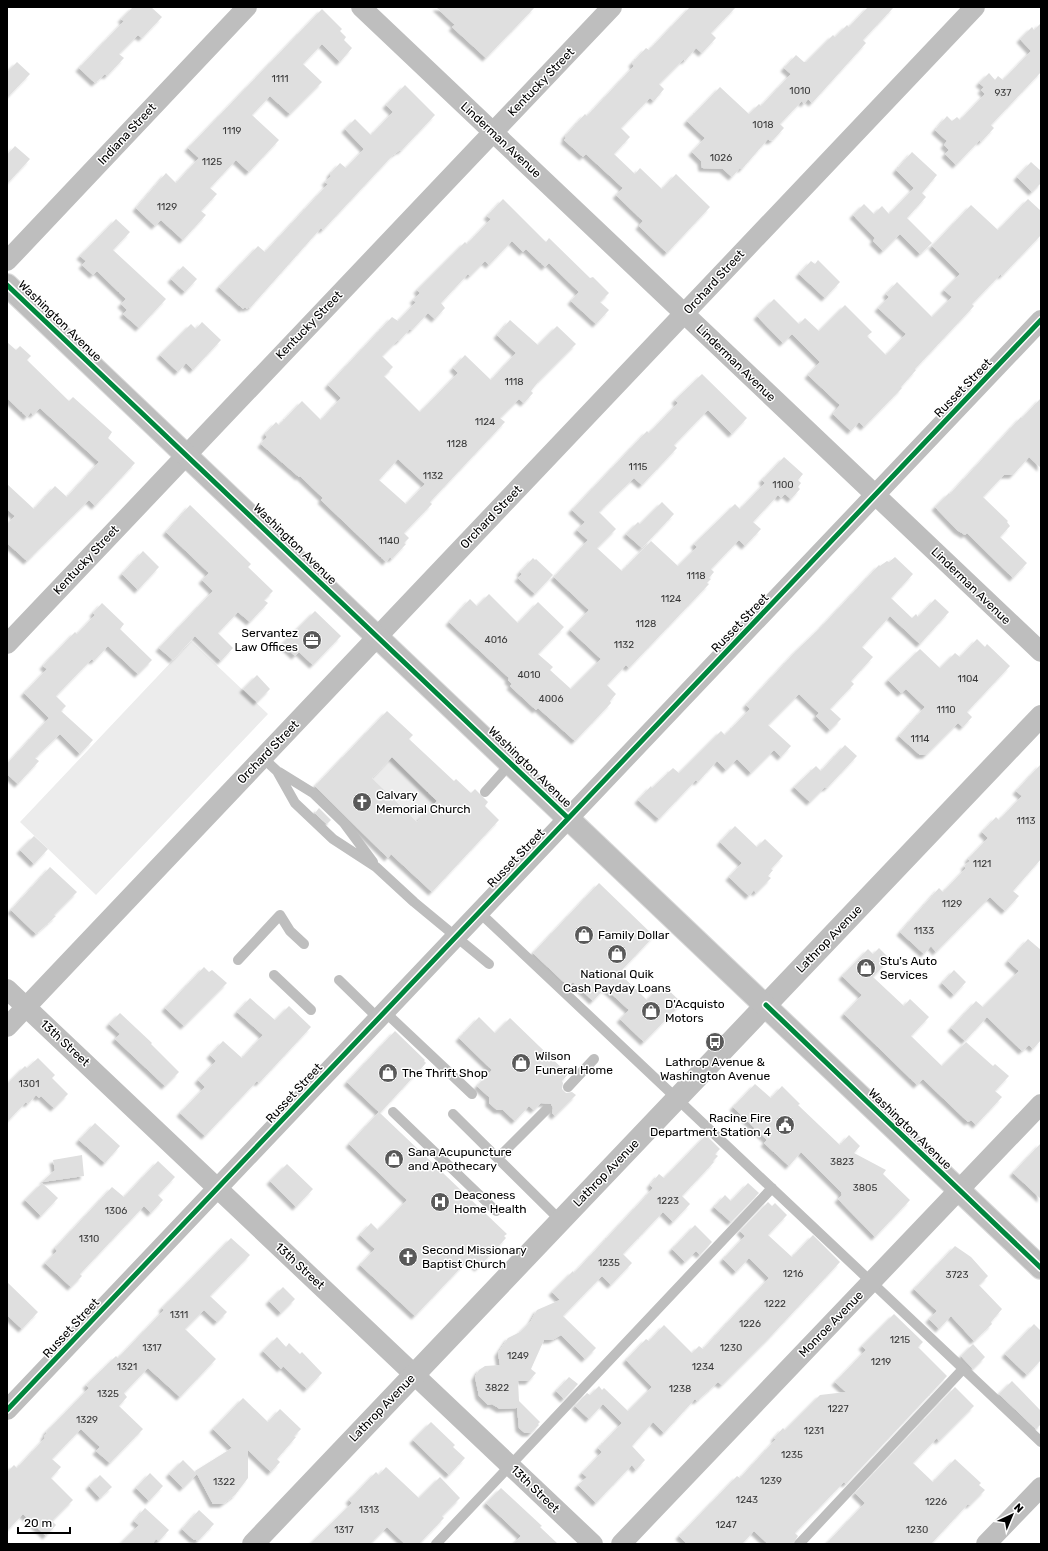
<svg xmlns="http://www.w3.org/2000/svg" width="1048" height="1551" viewBox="0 0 1048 1551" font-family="Rubik,sans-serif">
<defs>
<filter id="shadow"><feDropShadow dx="-3.5" dy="3.5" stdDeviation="1" flood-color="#0004"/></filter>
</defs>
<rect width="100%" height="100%" fill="#fff"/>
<!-- green -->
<path fill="#ececec" d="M191,641L268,714L96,895L20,822Z
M392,757L437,801L417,822L372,778Z"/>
<!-- building -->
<path fill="#dfdfdf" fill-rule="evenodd" filter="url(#shadow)" d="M133,7H151L162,17L142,38L138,35L119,54L124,58L107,76L105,74L95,83L79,68L124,21L121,19Z
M436,7H535L486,58L452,27L455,25Z
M690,7H736L711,33L716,38L702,53L696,48L685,61L684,59L659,84L664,89L654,101L650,98L621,128L630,137L614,154L635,174L640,168L662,189L676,174L710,207L667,253L639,226L643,221L616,195L623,188L586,154L583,157L564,140L566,138L565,136L585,114L587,116L634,66L632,63L646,48L649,50Z
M868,7H894L863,40L866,43L812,103L808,99L804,104L802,101L780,124L784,128L773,140L770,141L768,139L742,169L740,168L732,177L723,169L702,168L701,161L692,152L705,138L687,121L720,87L749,114L759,104L761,106L791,74L784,68L796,55L804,62H806L833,35L835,37L847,25L849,27Z
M322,9L342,29L340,31L346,37L344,40L352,48L340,62L322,44L303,64L322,82L290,114L270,96L252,115L279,140L249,172L236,160L210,188L217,194L201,211L206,215L183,240L161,220L155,226L136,208L166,173L176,183L199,158L188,148Z
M1041,23V72L991,125L994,128L981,142L980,140L956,165L945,154L949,150L944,145L947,141L935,130L947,116L952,121L957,117L960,120L985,94L981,90L984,87L979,83L989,73L995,80L998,76L1003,80L1031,51L1020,39L1032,27L1034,30Z
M17,62L30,74L7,98V72Z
M405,85L435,115L401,151L400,150L393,155L323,230L321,228L250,308L249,306L247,309L245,307L243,309L219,287L258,246L265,252L328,184L325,182L331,176L330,174L340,163L346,168L364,149L345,129L355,119L371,135L393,112L386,105Z
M15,146L30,159L7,184V155Z
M912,152L937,175L922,193L926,197L907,218L932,243L920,254L900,234L883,251L873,241L875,238L853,215L864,204L874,214L882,206L889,214L914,188L896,170Z
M1031,162L1041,171V183L1032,192L1017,177Z
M503,199L546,242L549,238L590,278L593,277L609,293L600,302L609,310L596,324L571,301L579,292L549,263L545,267L526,249L523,252L512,241L489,265L485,261L470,276L468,274L441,303L445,308L435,319L428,313L412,330L410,329L399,341H397L382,356L393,367L384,376L420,412L458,373L453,368L465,355L491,380L516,353L497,335L510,320L538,345L557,326L576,344L538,382L531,391L533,393L524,403L519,399L500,418L505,422L430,502L432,504L404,533L409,538L404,543L406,544L392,559L390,557L386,562L321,500L323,498L300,476L299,477L261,444L267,437L265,434L276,422L279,425L302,401L321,420L341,398L328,385L392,317L398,321L416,302L413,300L420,293L417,290L465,242L467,244L491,219L487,216ZM398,459L425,484L406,504L379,480Z
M1028,199L1041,211V235L1002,276L1001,274L972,304L974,306L915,369L916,370L901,387L902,388L864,427L859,422L851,431L833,414L840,405L808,375L820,362L792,334L783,343L757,316L774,299L799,324L805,318L819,331L845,305L872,332L867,336L886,355L906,334L878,308L889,297L886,294L897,282L932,317L952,297L944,290L960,274L932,246L971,205L998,230Z
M116,219L130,232L113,250L166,299L139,328L123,314L127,310L121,304L126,299L97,271L93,275L82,265L86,261L80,256Z
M818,260L840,282L825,298L799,274L811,261L815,264Z
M183,266L197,279L185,292L171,279Z
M202,322L221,340L193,370L186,363L178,372L160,355L191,324L196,329Z
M7,342L16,350L20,346L31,356L27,360L69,401L73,397L112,432L108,438L135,463L95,506L89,500L27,561L7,543V524L15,516L7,509V484L34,509L55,486L67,497L99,462L40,408L33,415L31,412L27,417L7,398Z
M702,374L747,418L732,434L708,410L674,445L677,448L642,485L634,478L599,512L616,529L597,548L622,571L651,541L678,566L697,547L694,544L735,504L740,509L765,483L762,480L784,457L803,474L798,480L801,483L798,487L800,489L791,499L785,494L781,498L778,495L753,522L761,529L745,546L739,540L711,569L714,572L709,578L711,579L707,583L709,584L629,668L626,665L607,685L616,694L610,701L611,703L575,741L538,708L536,710L510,686L512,684L508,680L509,678L449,622L470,599L477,606L489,594L518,623L538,602L564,627L538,654L553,667L550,670L571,689L601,659L570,630L589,610L554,577L588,540L577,530L585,522L572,510L647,431L649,433L678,403L675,400Z
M1041,398V468L1029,457L1013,475H1004L983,497L1008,521L1007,522L1010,526L1000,537L1027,563L1013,578L967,533L965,535L957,530L935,507L949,493L950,494L1021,417L1022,418Z
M662,502L674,514L642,548L626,534L638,522L640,524Z
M190,505L251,564L248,567L273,591L264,600L268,603L250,622L238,612L218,633L233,648L221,661L195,636L173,660L159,648L213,591L202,580L209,573L166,532Z
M143,551L159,567L138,590L122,574Z
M895,557L913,574L891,598L912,618L916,614L918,617L935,599L949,612L920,644L890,616L862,647L873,657L851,681L854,684L830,709L841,719L830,730L816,716L819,713L799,694L768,725L791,746L781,757L774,750L751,773L737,759L726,770L717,761L698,782L696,780L659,819L638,800L651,786L652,788L673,768L679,773L721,731L725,735L750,709L746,705L796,651L822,626L879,565L880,566L887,561L889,562Z
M533,558L535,560L536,559L553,575L535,594L518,578L522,574L520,572Z
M102,603L124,624L120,629L152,660L138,674L108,646L94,661L92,659L56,696L66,706L61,711L93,740L80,754L60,734L35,758L39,761L18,784L7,774V764L49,718L24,693L47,669L43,666L49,659L75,632L77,634L95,615L93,613Z
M315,611L341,636L313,665L299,652L295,656L282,644Z
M977,639L985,647L987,644L1010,666L967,712L972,717L963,727L958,723L926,755H920L899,736L925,707L906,689L901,693L888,680L920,649L940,668L955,653L960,657Z
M257,675L270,689L257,702L243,689Z
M387,711L413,735L409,739L454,781L456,779L471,793L475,789L488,802L485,806L499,820L432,892L391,854L388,858L315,786ZM392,757L437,801L417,822L372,778Z
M845,745L857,756L827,788L825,787L810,802L794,787L816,766L821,771Z
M1041,764V859L1013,891L1019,896L1005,911L990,897L936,952L931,946L924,954L900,932L939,888L943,892L966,868L964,866L970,861L968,859L988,838L982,832L983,831L996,817L999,820L1022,796L1016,791Z
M319,808L331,820L327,824L315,813Z
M735,826L757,847L765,839L783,856L771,869L773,870L768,876L771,878L756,893L754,890L749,896L729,877L742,863L720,842Z
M34,836L48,849L34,864L20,850Z
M50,867L77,892L54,915L56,916L36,934L11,910Z
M599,883L654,936L619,973L647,1000L662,984L682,1003L644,1042L620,1019L629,1010L605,988L593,1001L573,982L568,986L533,953Z
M1028,939L1041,950V1040L1033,1049L1029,1045L1022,1051L987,1017L965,1041L951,1028L976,1001L983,1007L1019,971L1008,961Z
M879,948L890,959L873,977L904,1006L910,999L929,1017L911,1036L942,1066L966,1042L993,1066L995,1064L1009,1076L995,1091L1002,1097L976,1125L971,1120L968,1122L923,1079L917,1085L844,1014L862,995L842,976L868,949L873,954Z
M204,967L209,972L212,970L227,983L184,1026L165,1008Z
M954,970L966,982L954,995L942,983Z
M250,998L275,1020L289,1006L311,1027L259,1083L257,1081L205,1136L180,1113L205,1087L198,1080L216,1061L210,1055L223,1041L242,1058L263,1035L237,1012Z
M120,1013L152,1043L151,1044L179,1072L165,1086L115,1039L120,1034L109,1024Z
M479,1017L495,1033L510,1018L568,1074L562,1081L563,1083L562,1089L566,1093L572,1092L576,1095L555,1116L552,1113L553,1108L551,1104L541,1103L534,1110L529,1106L515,1121L503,1110H497L489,1103V1097L477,1086L492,1070L459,1038Z
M395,1031L425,1060L424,1061L426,1063L380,1113L507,1234L504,1236L506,1238L478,1268L469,1259L415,1316L360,1265L375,1249L360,1235L371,1223L378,1230L407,1200L349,1144L379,1112L347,1082Z
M38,1058L55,1075L52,1078L68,1094L54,1108L41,1096L39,1098L36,1095L28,1104L26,1102L7,1122V1084L25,1066L27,1068Z
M755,1084L771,1098L782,1086L800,1104L798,1105L840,1145L849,1135L860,1146L854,1153L886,1170L883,1174L910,1200L875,1237L838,1199L842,1195L841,1192L801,1152L789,1166L764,1143L767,1140L733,1107Z
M95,1123L120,1146L105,1163L79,1140Z
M706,1135L720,1149L715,1154L718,1156L713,1161L714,1162L682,1196L690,1204L673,1222L663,1212L623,1254L632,1263L611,1285L602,1276L563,1316L596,1348L585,1359L561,1335L552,1340H544L531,1369L536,1373L529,1381H518L519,1401L540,1422L538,1424L539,1425L531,1433H525L519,1428L517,1408L500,1409L492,1404L488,1405L479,1396L475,1377L479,1370L485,1366L500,1365L498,1353L508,1338L520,1332L531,1321L537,1310L560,1300L552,1292L573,1271L574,1273L646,1196L653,1188L650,1185L659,1174L664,1178Z
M1041,1143V1199L1013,1173Z
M82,1155L84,1176L42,1182L55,1170L53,1160Z
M158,1161L175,1177L158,1195L163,1200L151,1213L144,1206L80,1274L82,1276L71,1287L45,1263L57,1251L55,1248L112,1187L124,1197Z
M287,1164L313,1189L296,1207L270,1181Z
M42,1183L58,1198L41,1216L25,1200Z
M748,1183L759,1193L731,1222L714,1207L725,1195L731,1201Z
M768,1202L772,1206L775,1203L787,1215L768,1235L792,1257L813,1235L840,1262L771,1336L722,1385L718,1382L697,1401L695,1399L664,1433L653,1422L632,1446L645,1460L636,1470L632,1465L596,1503L578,1485L587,1477L582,1473L602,1452L598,1448L622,1423L603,1404L589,1419L575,1406L587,1393L590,1395L599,1386L602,1390L604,1388L628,1411L652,1387L626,1360L646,1339L649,1341L664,1325L692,1353L699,1346L703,1349L725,1325L769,1278L749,1258L736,1272L723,1259L745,1236L740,1231Z
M695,1225L712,1242L700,1255L696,1251L685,1262L672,1249Z
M231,1238L250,1255L210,1296L227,1312L217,1322L204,1310L185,1329L216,1359L180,1397L148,1368L124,1393L127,1397L119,1406L143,1429L110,1463L96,1451L100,1447L81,1429L52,1459L61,1467L51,1478L73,1500L52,1521L56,1525L46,1536L23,1514L7,1531V1472L14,1465L17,1468L45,1438L44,1436L47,1433L46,1432L89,1388L86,1385L116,1356L118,1358L164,1310L162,1308Z
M955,1246L971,1257L988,1276L979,1285L1002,1309L991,1322L992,1324L974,1341L951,1316L939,1329L929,1319L937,1311L914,1289Z
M7,1282L38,1312L22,1329L7,1315Z
M283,1287L295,1299L281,1313L269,1301Z
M894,1314L923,1342L918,1347L947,1376L846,1484L844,1482L795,1533L798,1536L793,1544H768L754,1531L742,1544H687L679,1536L737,1476L740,1478L776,1439L774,1438L783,1428L785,1430L820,1395L846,1392L835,1382L866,1350L862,1346Z
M1034,1324L1041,1331V1360L1027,1375L1005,1354Z
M277,1337L286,1347L289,1343L300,1354L302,1352L322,1373L307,1389L283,1366L281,1369L263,1351Z
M973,1344L985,1357L973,1369L961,1356Z
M569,1377L578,1384L564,1399L556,1391Z
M1012,1381L1041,1411V1424L1036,1429L999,1394Z
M955,1387L974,1406L939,1441L937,1438L913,1463L933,1482L955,1459L981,1483L979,1485L985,1490L970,1505L968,1504L931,1544H826L865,1503L855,1493Z
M243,1398L268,1422L280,1409L301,1429L294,1436L296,1437L277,1459L280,1462L271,1472L248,1450V1478L235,1495L223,1504H213L197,1474L183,1488L169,1474L183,1460L196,1473L195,1471L232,1448L213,1429Z
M431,1422L455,1445L453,1447L465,1458L449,1475L413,1440Z
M386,1467L419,1498L440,1477L460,1498L442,1516L444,1518L419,1544H405L387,1527L370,1544H310L352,1503L349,1500L376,1472L379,1475Z
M150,1473L163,1486L149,1501L136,1488Z
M100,1475L112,1487L100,1498L89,1486Z
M501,1488L542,1526L540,1527L558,1544H513L521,1536L486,1503Z
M145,1508L169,1530L159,1541L156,1539L152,1544H120L139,1525L134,1521Z
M199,1510L214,1524L198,1541L195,1539L194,1540L182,1529Z"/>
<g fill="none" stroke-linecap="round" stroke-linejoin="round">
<!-- primary casing -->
<g stroke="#dbdbdb" stroke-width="24">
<path id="primary" d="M7,285L1041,1268"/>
</g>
<!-- service -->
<path stroke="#bebebe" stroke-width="10" d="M262,757L277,771L295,803L333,839L376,867L414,902L489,964
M279,772L313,793L344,823L373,862
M485,792L511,763
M479,912L1041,1442
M238,960L280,915L290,931L304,944
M274,975L311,1010
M339,980L378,1018
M385,1012L472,1094
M568,1087L594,1059
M393,1112L496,1211
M453,1114L561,1221
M498,1158L547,1109
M436,1544L772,1188
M799,1544L963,1369"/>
<!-- minor -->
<path stroke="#bebebe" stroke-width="20" d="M361,7L1041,652
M7,261L247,7
M7,644L612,7
M7,989L593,1544
M7,1027L975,7
M7,1410L1041,320
M621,1544L1041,1104
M986,1544L1041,1487"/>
<!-- tertiary -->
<path stroke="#bebebe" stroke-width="22" d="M253,1544L1041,716"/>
<!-- primary -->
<use href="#primary" stroke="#bebebe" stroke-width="22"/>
<!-- cycleway casing -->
<g stroke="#fff" stroke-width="8">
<path id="cycleway" d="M7,285L568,818
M766,1005L1041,1268
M7,1410L1041,320"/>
</g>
<!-- cycleway -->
<use href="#cycleway" stroke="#00873e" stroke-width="5"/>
</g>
<!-- icons -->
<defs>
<g id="office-disc" transform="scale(1)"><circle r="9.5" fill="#595959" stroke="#fff"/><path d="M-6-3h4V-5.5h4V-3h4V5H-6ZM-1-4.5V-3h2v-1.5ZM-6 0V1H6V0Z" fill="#fff"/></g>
<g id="church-disc" transform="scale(1)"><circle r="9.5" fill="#595959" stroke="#fff"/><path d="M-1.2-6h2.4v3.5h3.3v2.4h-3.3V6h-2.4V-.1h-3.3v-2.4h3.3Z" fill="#fff"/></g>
<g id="shop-disc" transform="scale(1)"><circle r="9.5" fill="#595959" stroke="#fff"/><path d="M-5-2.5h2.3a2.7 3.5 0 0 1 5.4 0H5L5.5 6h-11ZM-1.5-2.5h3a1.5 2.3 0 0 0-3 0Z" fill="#fff"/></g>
<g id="bus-disc" transform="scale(1)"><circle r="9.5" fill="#595959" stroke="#fff"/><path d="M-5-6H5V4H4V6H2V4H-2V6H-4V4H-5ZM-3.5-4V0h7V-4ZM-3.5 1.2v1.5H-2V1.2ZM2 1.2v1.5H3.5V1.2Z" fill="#fff"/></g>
<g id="civic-disc" transform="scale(1)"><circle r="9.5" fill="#595959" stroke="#fff"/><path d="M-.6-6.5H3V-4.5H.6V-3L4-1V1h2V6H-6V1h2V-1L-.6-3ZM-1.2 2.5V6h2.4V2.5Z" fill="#fff"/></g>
<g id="hospital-disc" transform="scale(1)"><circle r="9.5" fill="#595959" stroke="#fff"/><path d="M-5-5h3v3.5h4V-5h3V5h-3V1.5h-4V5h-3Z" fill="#fff"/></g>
</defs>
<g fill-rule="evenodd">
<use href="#office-disc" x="312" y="640"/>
<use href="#church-disc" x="362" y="802"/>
<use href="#shop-disc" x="584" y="935"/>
<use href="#shop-disc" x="617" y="954"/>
<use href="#shop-disc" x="866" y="968"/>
<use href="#shop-disc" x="651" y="1011"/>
<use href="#bus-disc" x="715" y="1042"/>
<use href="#shop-disc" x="521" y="1063"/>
<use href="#shop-disc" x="388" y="1073"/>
<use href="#civic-disc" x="785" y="1125"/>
<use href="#shop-disc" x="394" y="1159"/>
<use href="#hospital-disc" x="440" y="1202"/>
<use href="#church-disc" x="408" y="1257"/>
</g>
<g text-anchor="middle" stroke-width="3" stroke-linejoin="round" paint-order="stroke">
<!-- number labels -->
<g font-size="10" fill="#383838">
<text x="280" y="82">1111</text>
<text x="800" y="94">1010</text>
<text x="1003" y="96">937</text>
<text x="763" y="128">1018</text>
<text x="232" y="134">1119</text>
<text x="721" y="161">1026</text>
<text x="212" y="165">1125</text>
<text x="167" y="210">1129</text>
<text x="514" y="385">1118</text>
<text x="485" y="425">1124</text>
<text x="457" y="447">1128</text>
<text x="638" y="470">1115</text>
<text x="433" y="479">1132</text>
<text x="783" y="488">1100</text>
<text x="389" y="544">1140</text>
<text x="696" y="579">1118</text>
<text x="671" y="602">1124</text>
<text x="646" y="627">1128</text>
<text x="496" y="643">4016</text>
<text x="624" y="648">1132</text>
<text x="529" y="678">4010</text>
<text x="968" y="682">1104</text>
<text x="551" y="702">4006</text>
<text x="946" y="713">1110</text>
<text x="920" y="742">1114</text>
<text x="1026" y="824">1113</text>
<text x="982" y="867">1121</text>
<text x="952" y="907">1129</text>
<text x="924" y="934">1133</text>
<text x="29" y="1087">1301</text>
<text x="842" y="1165">3823</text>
<text x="865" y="1191">3805</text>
<text x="668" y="1204">1223</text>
<text x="116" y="1214">1306</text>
<text x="89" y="1242">1310</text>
<text x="609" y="1266">1235</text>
<text x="793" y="1277">1216</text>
<text x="957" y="1278">3723</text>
<text x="775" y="1307">1222</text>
<text x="179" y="1318">1311</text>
<text x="750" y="1327">1226</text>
<text x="900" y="1343">1215</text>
<text x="152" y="1351">1317</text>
<text x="731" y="1351">1230</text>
<text x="518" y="1359">1249</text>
<text x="881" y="1365">1219</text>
<text x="127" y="1370">1321</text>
<text x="703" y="1370">1234</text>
<text x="497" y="1391">3822</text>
<text x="680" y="1392">1238</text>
<text x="108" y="1397">1325</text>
<text x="838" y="1412">1227</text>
<text x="87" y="1423">1329</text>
<text x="814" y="1434">1231</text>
<text x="792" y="1458">1235</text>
<text x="771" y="1484">1239</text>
<text x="224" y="1485">1322</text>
<text x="747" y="1503">1243</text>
<text x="936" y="1505">1226</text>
<text x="369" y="1513">1313</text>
<text x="726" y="1528">1247</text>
<text x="344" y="1533">1317</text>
<text x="917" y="1533">1230</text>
</g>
<!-- street labels -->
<g font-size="12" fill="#000" stroke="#fff">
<text transform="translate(541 82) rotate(-46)" y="4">Kentucky Street</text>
<text transform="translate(127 134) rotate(-47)" y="4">Indiana Street</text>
<text transform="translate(501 140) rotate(43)" y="4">Linderman Avenue</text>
<text transform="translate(714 282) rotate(-47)" y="4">Orchard Street</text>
<text transform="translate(60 321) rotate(44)" y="4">Washington Avenue</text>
<text transform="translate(309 325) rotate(-46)" y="4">Kentucky Street</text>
<text transform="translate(736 363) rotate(44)" y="4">Linderman Avenue</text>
<text transform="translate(963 388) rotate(-46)" y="4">Russet Street</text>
<text transform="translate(491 517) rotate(-46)" y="4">Orchard Street</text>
<text transform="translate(295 544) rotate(44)" y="4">Washington Avenue</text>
<text transform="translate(86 560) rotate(-47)" y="4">Kentucky Street</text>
<text transform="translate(971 586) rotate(44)" y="4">Linderman Avenue</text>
<text transform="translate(740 623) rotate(-46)" y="4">Russet Street</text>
<text transform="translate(268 752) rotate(-46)" y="4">Orchard Street</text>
<text transform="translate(530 767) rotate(44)" y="4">Washington Avenue</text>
<text transform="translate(516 858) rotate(-46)" y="4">Russet Street</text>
<text transform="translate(829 939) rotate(-46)" y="4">Lathrop Avenue</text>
<text transform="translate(65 1043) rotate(43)" y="4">13th Street</text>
<text transform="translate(294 1093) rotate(-47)" y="4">Russet Street</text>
<text transform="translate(910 1129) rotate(44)" y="4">Washington Avenue</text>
<text transform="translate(606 1173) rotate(-46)" y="4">Lathrop Avenue</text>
<text transform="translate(300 1266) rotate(43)" y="4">13th Street</text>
<text transform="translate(831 1324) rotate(-46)" y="4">Monroe Avenue</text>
<text transform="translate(71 1328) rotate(-47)" y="4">Russet Street</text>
<text transform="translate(382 1408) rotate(-46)" y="4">Lathrop Avenue</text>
<text transform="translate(535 1489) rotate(44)" y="4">13th Street</text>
</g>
<!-- poi labels -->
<g font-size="12" fill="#000" stroke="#fff" text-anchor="start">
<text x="298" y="637" text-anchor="end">Servantez<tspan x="298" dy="14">Law Offices</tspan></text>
<text x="376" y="799">Calvary<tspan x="376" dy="14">Memorial Church</tspan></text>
<text x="598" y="939">Family Dollar</text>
<text x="880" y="965">Stu's Auto<tspan x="880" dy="14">Services</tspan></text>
<text x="617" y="978" text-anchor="middle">National Quik<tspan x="617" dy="14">Cash Payday Loans</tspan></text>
<text x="665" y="1008">D'Acquisto<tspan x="665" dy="14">Motors</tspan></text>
<text x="535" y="1060">Wilson<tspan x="535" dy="14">Funeral Home</tspan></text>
<text x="715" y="1066" text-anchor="middle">Lathrop Avenue &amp;<tspan x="715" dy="14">Washington Avenue</tspan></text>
<text x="402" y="1077">The Thrift Shop</text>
<text x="771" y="1122" text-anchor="end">Racine Fire<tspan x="771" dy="14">Department Station 4</tspan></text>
<text x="408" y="1156">Sana Acupuncture<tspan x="408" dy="14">and Apothecary</tspan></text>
<text x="454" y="1199">Deaconess<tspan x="454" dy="14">Home Health</tspan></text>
<text x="422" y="1254">Second Missionary<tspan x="422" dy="14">Baptist Church</tspan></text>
</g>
</g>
<!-- border -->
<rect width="1048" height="1551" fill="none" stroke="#000000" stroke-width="16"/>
<!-- north arrow -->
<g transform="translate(1012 1515) rotate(44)" stroke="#ffffff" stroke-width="3" paint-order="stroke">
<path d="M0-3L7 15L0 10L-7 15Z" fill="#000000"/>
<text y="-6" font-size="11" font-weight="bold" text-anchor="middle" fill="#000000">N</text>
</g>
<!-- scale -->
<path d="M18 1527v6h52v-6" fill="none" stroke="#000000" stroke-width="2"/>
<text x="24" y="1527" font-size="12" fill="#000000" stroke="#ffffff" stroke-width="3" paint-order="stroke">20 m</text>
</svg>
